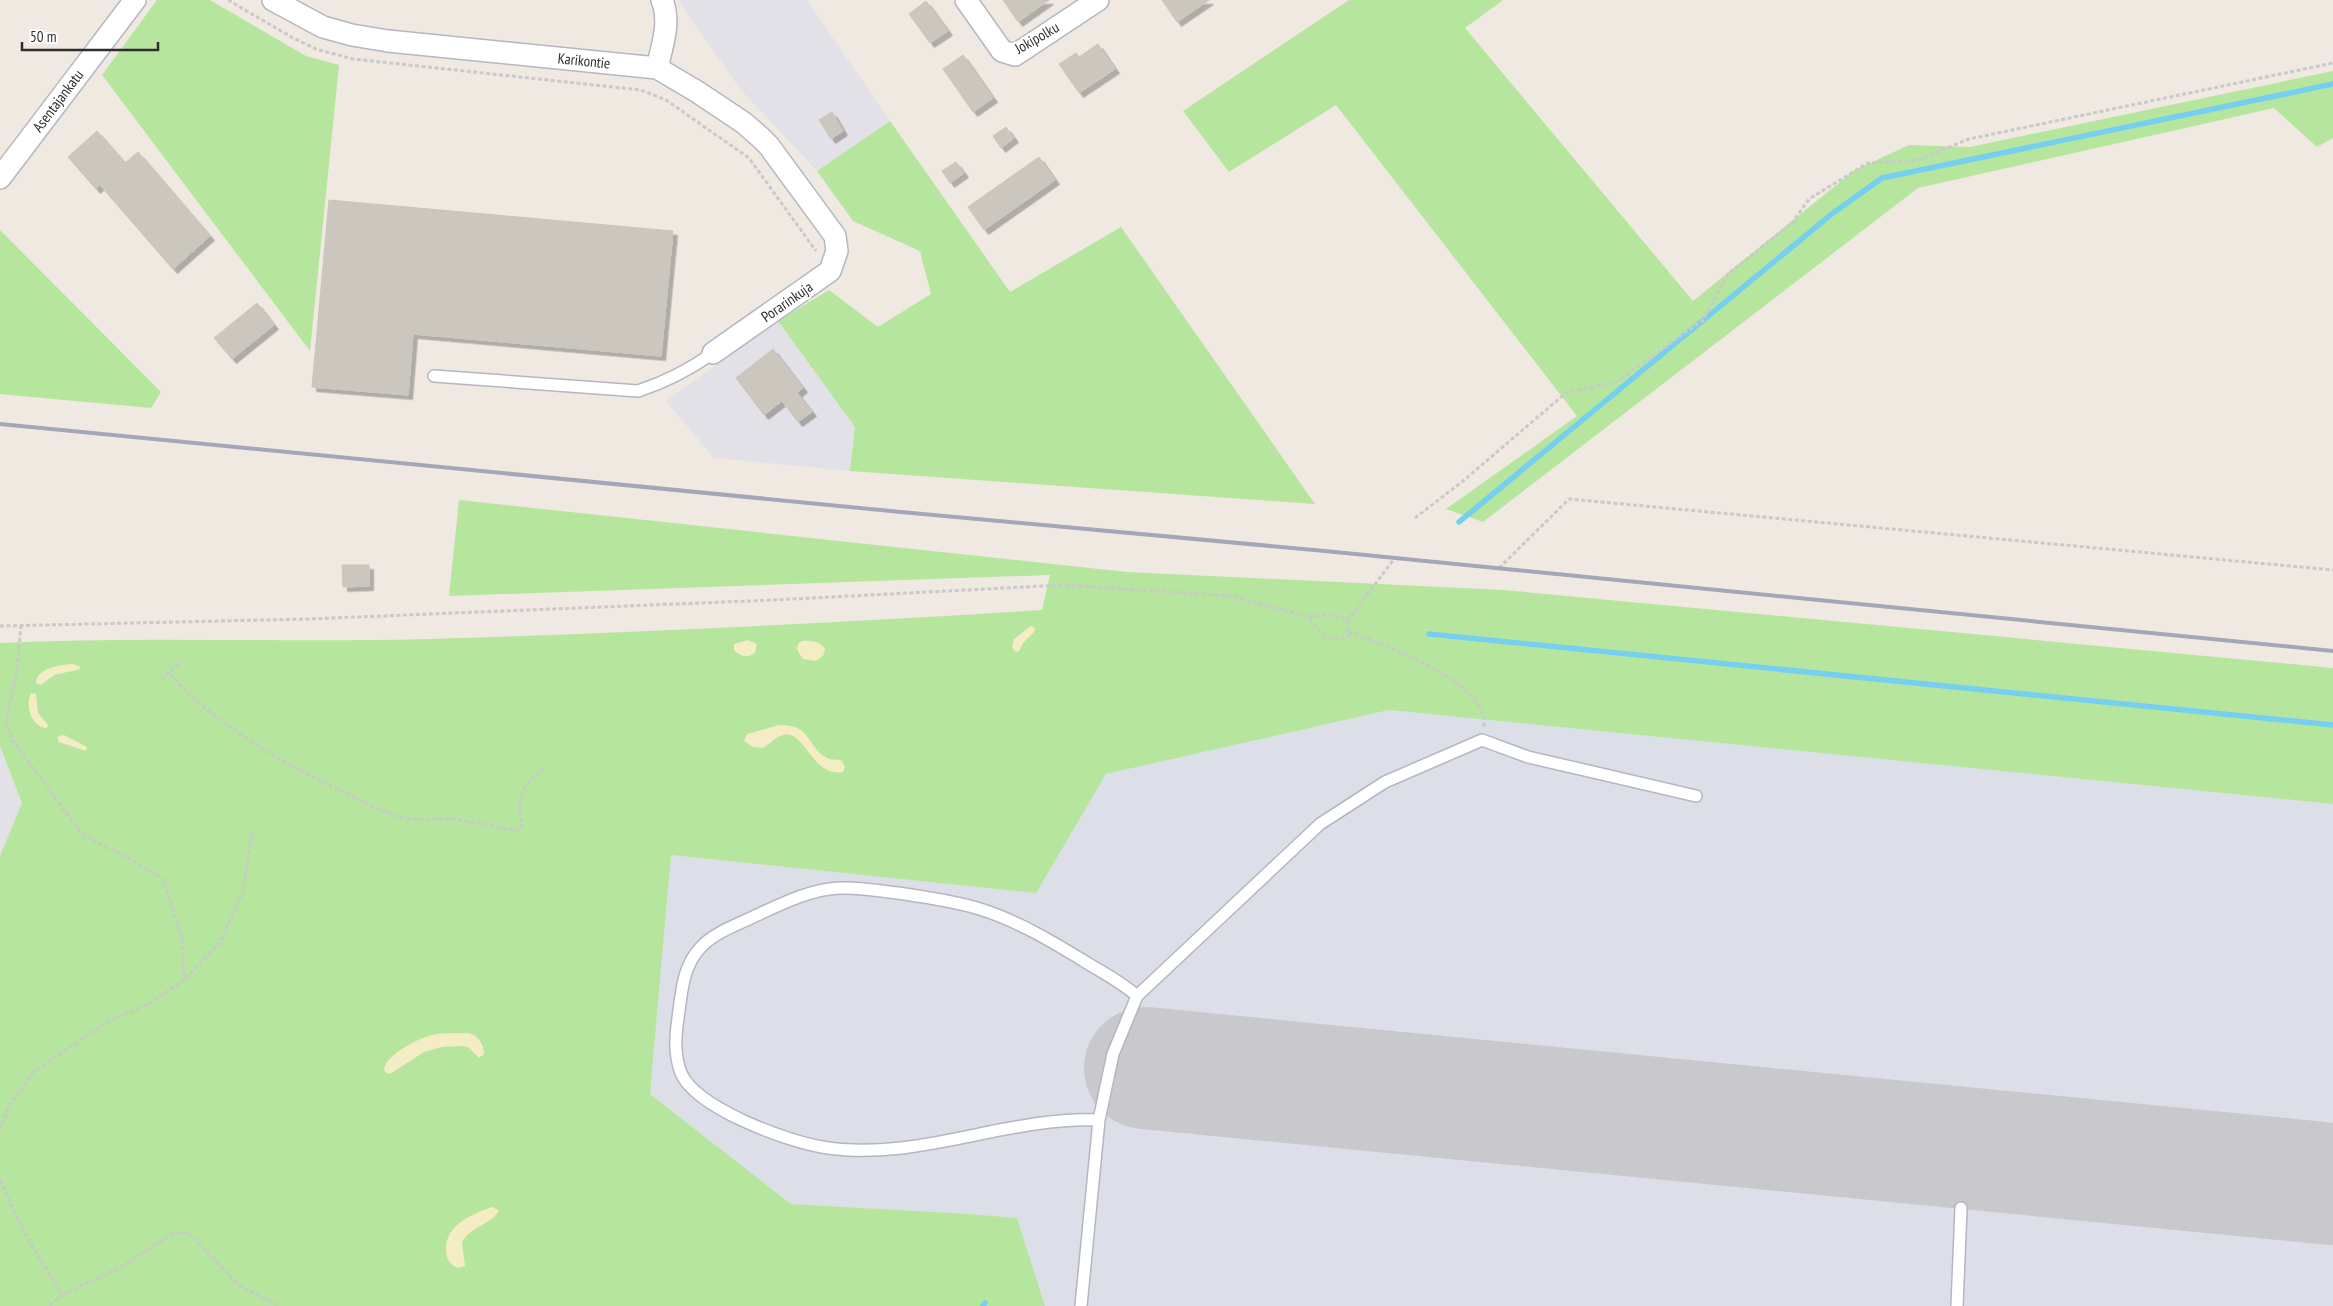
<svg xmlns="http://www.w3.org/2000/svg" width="2333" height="1306" viewBox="0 0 2333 1306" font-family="'PT Sans Narrow',sans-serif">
<defs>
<filter id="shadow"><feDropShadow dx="4.5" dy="4.5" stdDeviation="0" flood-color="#0004"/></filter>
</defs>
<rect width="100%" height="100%" fill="#efe9e1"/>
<!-- industrial -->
<path fill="#e3e1e8" d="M678,0H807L890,121L817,171L740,89Z
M778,321L855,427L850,471L714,458L666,401Z
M0,746L22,803L0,856Z"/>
<!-- airport -->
<path fill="#dcdee8" d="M1389,710L2333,804V1306H1045L1017,1218L970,1214L791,1204L650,1094L671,855L1035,893L1106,774Z"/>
<!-- green -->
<path fill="#b6e59e" d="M157,0H210L306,56L339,65L310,351L102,75Z
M1349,0H1503L1465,28L1693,301L1855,170L1909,145L1970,147L2333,71V138L2317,147L2274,108L1918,188L1483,522L1446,509L1577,416L1336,105L1229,172L1183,111Z
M890,121L1010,292L1121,227L1315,504L850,471L855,427L778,321L829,290L878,327L931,294L920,251L853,221L817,171Z
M0,230L161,392L151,408L0,394Z
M459,500L1127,572L1504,590L2333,668V804L1389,710L1106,774L1036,893L671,855L650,1094L791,1204L970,1214L1017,1218L1045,1306H0V856L22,803L0,746V643C143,636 286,643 429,639C634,633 838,623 1042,610L1050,575L449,596Z"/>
<!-- sand -->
<path fill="#f3ecc5" d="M1031,626L1035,628L1034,632L1024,642L1019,651L1016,652L1012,647L1014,639Z
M748,640L757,644L755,653C748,658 740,657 734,650V644Z
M802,641C810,640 820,641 825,649L823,656L816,661L803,659L797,650L798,644Z
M73,664L79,666L81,669L54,675L41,685L36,683C36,668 60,665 73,664Z
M31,693L36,694L38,713L48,725L47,728C31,727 25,706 31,693Z
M779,725C812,724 806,746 827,758C832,761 837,758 842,761L845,767L843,772C812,778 805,729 783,735C775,737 770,744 763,748L753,747L744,741L747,734Z
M64,735L87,747L86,751L59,742L57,737Z
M468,1033C478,1035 484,1044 484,1054L479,1058L468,1047L461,1046L442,1047L424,1052L390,1074L385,1072L384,1070C385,1055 420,1037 433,1035C443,1032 457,1034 468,1033Z
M492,1207L499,1210C494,1223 471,1226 462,1242L465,1266L458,1268C450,1265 446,1259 446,1250C445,1225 472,1214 492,1207Z"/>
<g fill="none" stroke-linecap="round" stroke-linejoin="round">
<!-- stream -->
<path stroke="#75cff0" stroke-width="5.5" d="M1459,522L1833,213L1882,178L2333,84
M1429,634L2333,725
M983,1306L985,1303"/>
<!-- runway -->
<path stroke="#c9c8cc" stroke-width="122" d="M1145,1068L2333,1184"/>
</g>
<!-- building -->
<path fill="#cbc7bf" stroke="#cbc5ba" filter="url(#shadow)" d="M1003,0H1049L1018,22Z
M1162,0H1209L1177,22Z
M926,1L948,31L930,43L909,14Z
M1098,44L1115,69L1079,93L1059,64L1076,53L1079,57Z
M963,55L993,98L973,112L943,69Z
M832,112L843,131L831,139L819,120Z
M1006,127L1014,138L1001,148L993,136Z
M97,131L125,163L138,152L210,236L173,269L100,185L96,189L68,157Z
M1039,157L1055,180L984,230L968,207Z
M956,162L964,173L950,183L942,171Z
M329,200L673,231L661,356L413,334L408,395L312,387Z
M257,303L274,325L232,359L214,338Z
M773,349L803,388L797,393L812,412L798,422L782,401L764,415L736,378Z
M342,565H369V586L343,587Z"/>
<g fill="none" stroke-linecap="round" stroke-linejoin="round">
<!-- lane casing -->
<g stroke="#b4b7c1" stroke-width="14">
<path id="lane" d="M434,376L638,391C666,382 689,370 713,353
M1099,1120C1005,1116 916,1163 822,1147C786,1141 696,1108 681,1073C673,1053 676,1031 679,1011C682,987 684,965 701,947C715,932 737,925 755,916C781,904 811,889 840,888C859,887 879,891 898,893C925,897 954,901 980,909C1018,921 1051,941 1084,961C1103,973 1120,981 1137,996
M1081,1306L1099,1120L1113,1054L1137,996L1320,824L1385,782L1482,740L1528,757L1696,796
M1957,1306L1961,1208"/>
</g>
<!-- street casing -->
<g stroke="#b4b7c1" stroke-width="24">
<path id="street" d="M273,0L323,27L352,35L388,41L657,68L696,91L744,123L760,137L769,146L835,236L837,251L830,271L713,353
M966,0L1002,51L1015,55L1098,0
M657,68C662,46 671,22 662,0
M0,178L135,0"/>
</g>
<!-- path -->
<path stroke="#c9c9c9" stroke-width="3" stroke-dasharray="4 2.5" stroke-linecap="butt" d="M228,0L293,38L316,49L353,59L641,90L666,100L749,158L816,251
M1415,518L1463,481L1567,392L1616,382L1703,320L1728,274L1792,223L1809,199L1868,163L1918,160L1969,139L2333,63
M1499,568L1569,499L2333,570
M1347,621L1395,558
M21,625L17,669L6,723L13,741L82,834L128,858L163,879L182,939L184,980
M0,626L308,619L773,600L1063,585L1232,596L1308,617L1329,615L1341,617L1347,621L1349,635C1331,647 1318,631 1308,617
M1349,632C1383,644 1490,683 1484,727
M170,674C222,735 322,784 395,816L406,819H456L518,831L522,826C517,796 520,790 543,769
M162,680L182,660
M0,1130L8,1108L34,1071L109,1021L150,1003L184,980L220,943L243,891L253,828
M0,1180L25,1234L62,1295L49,1306
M62,1295L121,1267L172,1234L181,1232L188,1234L196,1240L240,1286L279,1306"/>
<!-- lane -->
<use href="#lane" stroke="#fff" stroke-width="11"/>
<!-- street -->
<use href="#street" stroke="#fff" stroke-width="21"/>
<!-- rail -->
<path stroke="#a3a6b8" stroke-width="4" d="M0,424L901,512L1325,551L2333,651"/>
</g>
<g text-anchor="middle" stroke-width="5" stroke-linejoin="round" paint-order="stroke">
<!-- street labels -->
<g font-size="15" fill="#2e2e2e" stroke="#fff">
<text transform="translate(1037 38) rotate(-30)" y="5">Jokipolku</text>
<text transform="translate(584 61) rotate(6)" y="5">Karikontie</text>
<text transform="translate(58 101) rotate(-53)" y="5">Asentajankatu</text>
<text transform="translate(787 302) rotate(-35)" y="5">Porarinkuja</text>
</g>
</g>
<!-- scale -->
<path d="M22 42v8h136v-8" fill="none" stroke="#2e2e2e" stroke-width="2.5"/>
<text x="30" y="42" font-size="15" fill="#2e2e2e" stroke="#ffffff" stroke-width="4" paint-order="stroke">50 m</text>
</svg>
